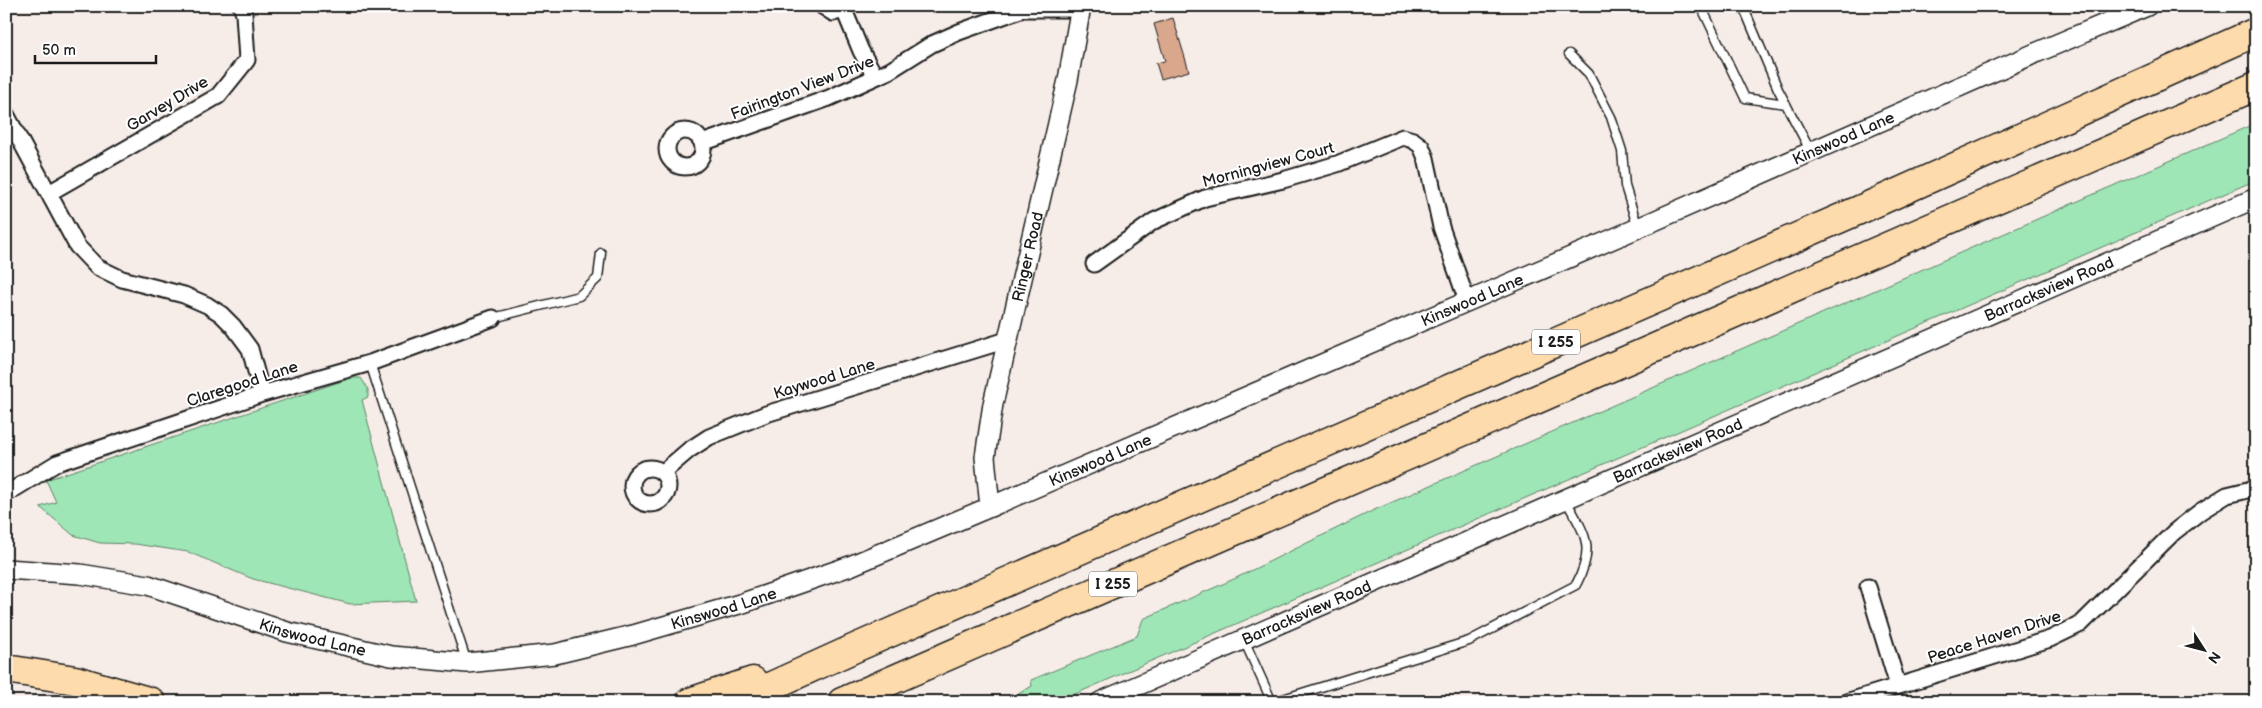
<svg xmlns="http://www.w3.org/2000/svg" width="2262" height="708" viewBox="0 0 2262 708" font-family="'Balsamiq Sans',sans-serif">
<rect width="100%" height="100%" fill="#f7ede8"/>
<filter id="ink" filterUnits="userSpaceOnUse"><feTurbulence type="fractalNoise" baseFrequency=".02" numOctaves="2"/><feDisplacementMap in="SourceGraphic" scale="10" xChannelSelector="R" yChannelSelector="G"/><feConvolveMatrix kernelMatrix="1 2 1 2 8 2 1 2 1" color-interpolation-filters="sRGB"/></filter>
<g filter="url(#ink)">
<!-- green -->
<path fill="#9ee6b5" stroke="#5d8168" d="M2256,123V180L1057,702H1004L1032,686L1031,680L1137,636L1143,619L1234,579L1372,511Z
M351,378H361L368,389V397L362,400L416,601L350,604L253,579L188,552L135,544L100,543L73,535L40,507L56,502L46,480Z"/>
<!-- building -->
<path fill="#d9a78c" stroke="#1c1c1c" d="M1173,18L1189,71L1161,79L1156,63L1165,61L1154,24Z"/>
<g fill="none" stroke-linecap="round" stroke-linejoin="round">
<!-- service casing -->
<g stroke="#1c1c1c" stroke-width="11">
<path id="service" d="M1701,6L1745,98L1786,104
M1743,6L1778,89L1811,152
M1569,54L1589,74L1611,117L1622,151L1625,186L1638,228
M493,318L579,296L598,278L601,253
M370,363L467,663
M1244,640L1272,702
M1273,702L1469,641L1576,585C1596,546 1585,534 1565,499"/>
</g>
<!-- minor casing -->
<g stroke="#1c1c1c" stroke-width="19">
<path id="minor" d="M822,6L833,13L844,10L849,6
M844,10L861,51L875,76
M6,114L77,246L97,267L122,279L184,295L207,305L221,314L233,326L250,349L262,394
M667 149a18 18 0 1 1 36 0a18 18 0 1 1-36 0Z
M702,143L829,98L889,71L932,44L959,32L1023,9H1081
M49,193L218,96L247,60L244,14L241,6
M1094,264L1154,221L1205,198L1283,180L1337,164L1403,137L1413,140L1421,146L1426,158L1441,227L1467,301
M632 486a18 18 0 1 1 36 0a18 18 0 1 1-36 0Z
M662,473L689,450L709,437L766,414L1007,340
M6,494L57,463L262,394L370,363L493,318
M1868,587L1898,686
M1846,702L2050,639L2081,624L2174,532L2201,511L2227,495L2256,488"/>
</g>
<!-- tertiary casing -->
<g stroke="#1c1c1c" stroke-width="22">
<g id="tertiary">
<path id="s1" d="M990,507L985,457L993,404L1068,80L1081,6"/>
<path id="s2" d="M6,569L80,574L148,585L287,632L391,656L467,663L555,654L633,635L743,603L850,566L990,507L1638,228L2038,52L2147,6"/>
<path id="s3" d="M1100,702L2256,198"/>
</g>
</g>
<!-- motorway casing -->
<g stroke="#1c1c1c" stroke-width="31">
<path id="motorway" d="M6,669L75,680L151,702
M690,702L753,681
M736,702L855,648L1857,211L2256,32
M842,702L2256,86"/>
</g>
<!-- service -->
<use href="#service" stroke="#fff" stroke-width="8"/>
<!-- minor -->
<use href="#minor" stroke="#fff" stroke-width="15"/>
<!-- tertiary -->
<use href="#tertiary" stroke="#fff" stroke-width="19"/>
<!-- motorway -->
<use href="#motorway" stroke="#fedbac" stroke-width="28"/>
</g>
</g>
<g text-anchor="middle" stroke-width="4" stroke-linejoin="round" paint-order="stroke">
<!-- shield labels -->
<g fill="#fff" stroke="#606060" stroke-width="1">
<rect x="1532" y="329.5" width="48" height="25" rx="4"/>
<rect x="1089" y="571.5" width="48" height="25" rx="4"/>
</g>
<g font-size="15" font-weight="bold" fill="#1c1c1c">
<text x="1556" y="347">I 255</text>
<text x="1113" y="589">I 255</text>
</g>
<!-- street labels -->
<g font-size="16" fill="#1c1c1c" stroke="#fff">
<text transform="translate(802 87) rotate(-21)" y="6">Fairington View Drive</text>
<text transform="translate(167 103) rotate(-31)" y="6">Garvey Drive</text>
<text dy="6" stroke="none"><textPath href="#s2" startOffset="1951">Kinswood Lane</textPath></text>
<text transform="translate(1268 164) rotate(-15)" y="6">Morningview Court</text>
<text dy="6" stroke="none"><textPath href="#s1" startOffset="255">Ringer Road</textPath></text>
<text dy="6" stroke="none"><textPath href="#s3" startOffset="1035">Barracksview Road</textPath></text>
<text dy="6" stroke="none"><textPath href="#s2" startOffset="1546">Kinswood Lane</textPath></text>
<text transform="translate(824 378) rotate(-17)" y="6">Kaywood Lane</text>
<text transform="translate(242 383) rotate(-18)" y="6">Claregood Lane</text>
<text dy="6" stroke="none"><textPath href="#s3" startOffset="630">Barracksview Road</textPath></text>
<text dy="6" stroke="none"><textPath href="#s2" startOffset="1141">Kinswood Lane</textPath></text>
<text dy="6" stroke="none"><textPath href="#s2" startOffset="736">Kinswood Lane</textPath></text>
<text dy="6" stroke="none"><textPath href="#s3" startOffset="225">Barracksview Road</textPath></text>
<text dy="6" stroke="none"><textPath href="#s2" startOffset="316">Kinswood Lane</textPath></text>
<text transform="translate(1994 636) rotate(-18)" y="6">Peace Haven Drive</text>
</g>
</g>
<!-- margin -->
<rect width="2262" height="708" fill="none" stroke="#fff" stroke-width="25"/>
<rect x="12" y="12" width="2237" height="683" fill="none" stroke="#1c1c1c" stroke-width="2" filter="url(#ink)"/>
<!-- north arrow -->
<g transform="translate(2204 650) rotate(126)" stroke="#ffffff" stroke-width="4" paint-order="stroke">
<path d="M0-4L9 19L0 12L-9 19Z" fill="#1c1c1c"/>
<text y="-8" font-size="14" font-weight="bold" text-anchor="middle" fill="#1c1c1c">N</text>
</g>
<!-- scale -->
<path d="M35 55v8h121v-8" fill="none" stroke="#1c1c1c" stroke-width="2.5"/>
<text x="42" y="55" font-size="15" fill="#1c1c1c" stroke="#ffffff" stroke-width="4" paint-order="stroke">50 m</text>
</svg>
